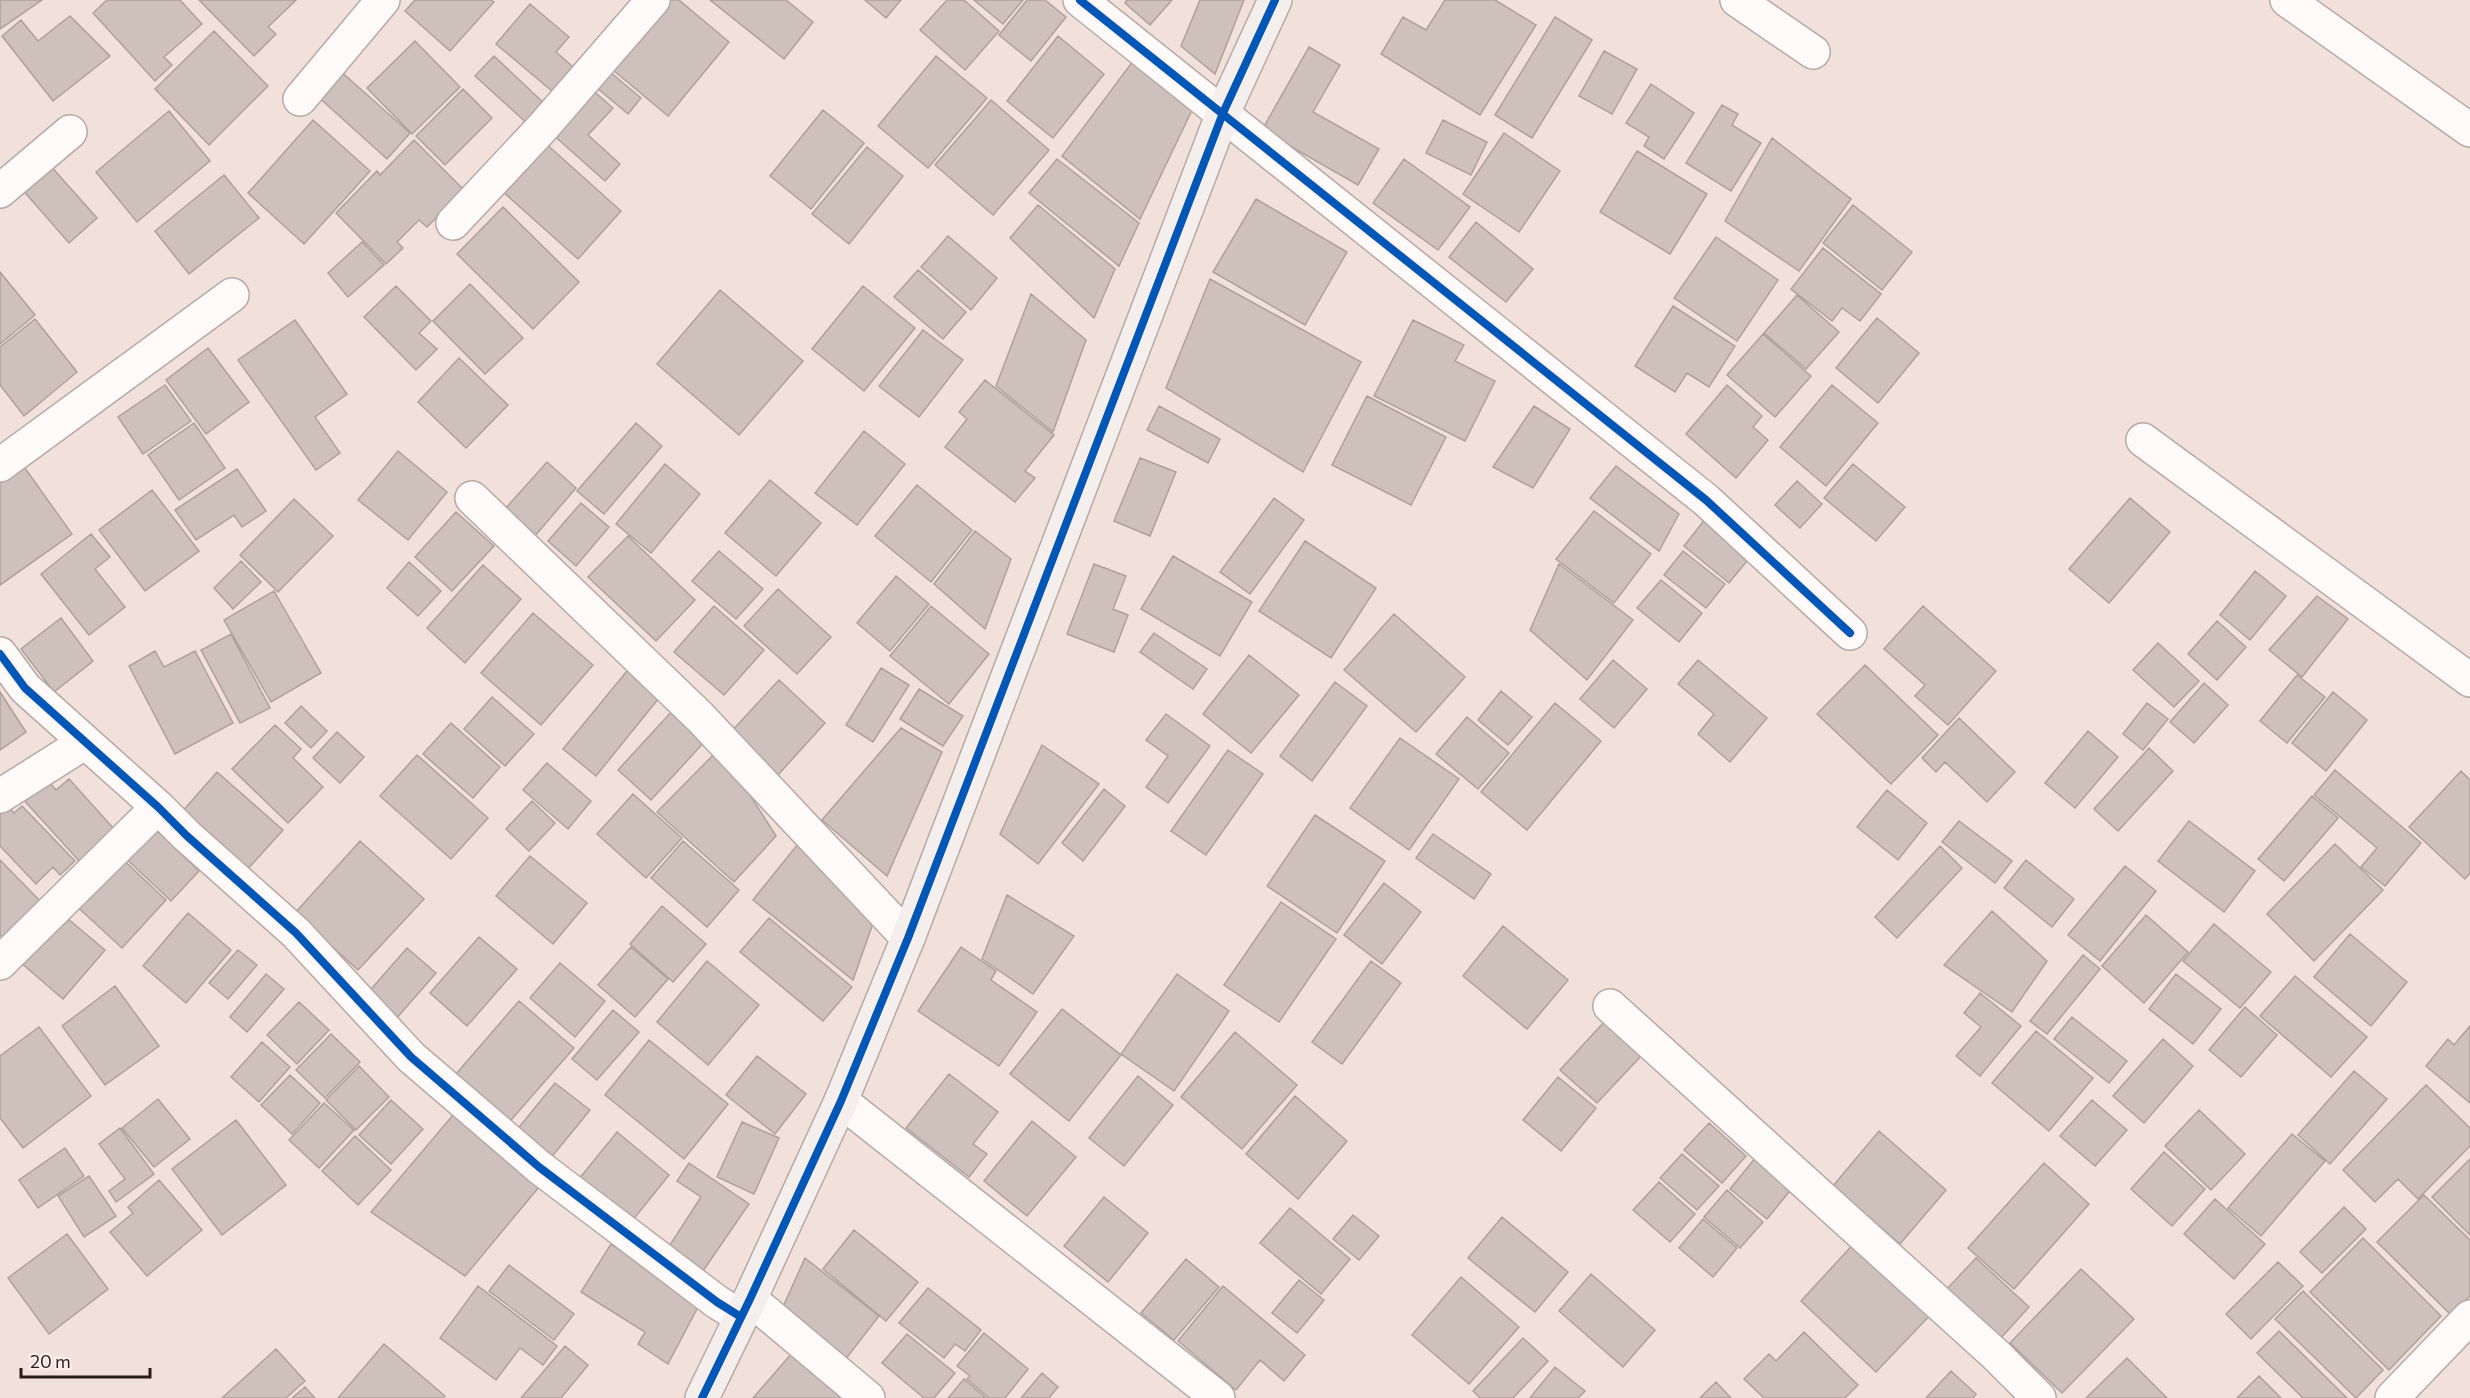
<svg xmlns="http://www.w3.org/2000/svg" width="2470" height="1398" viewBox="0 0 2470 1398" font-family="Commissioner,sans-serif">
<rect width="100%" height="100%" fill="#f2e1da"/>
<!-- building -->
<path fill="#cec1bc" stroke="#aea19c" stroke-width="1.5" d="M0,0H42L0,29Z
M107,0H180L202,24L164,57L172,65L155,81L93,13Z
M199,0H296L268,27L276,34L254,56Z
M415,0H491L494,2L450,51L405,11Z
M671,0H679L729,42L668,116L613,70Z
M710,0H786L813,22L784,59Z
M865,0H901L886,18Z
M947,0H964L999,31L965,70L920,30Z
M974,0H1023L1003,24Z
M1027,0H1045L1066,17L1031,61L999,35Z
M1127,0H1172L1150,25L1125,3Z
M1200,0H1244L1215,74L1181,46Z
M1445,0H1495L1536,25L1480,115L1381,54L1403,17L1426,30Z
M530,4L569,37L556,52L579,72L559,97L496,44Z
M70,16L110,56L53,101L2,36L21,20L38,41Z
M1555,17L1592,40L1532,138L1495,115Z
M214,31L268,86L209,145L155,89Z
M1058,36L1104,74L1053,138L1007,101Z
M415,41L460,87L412,134L367,88Z
M1309,47L1340,65L1313,112L1379,149L1358,185L1262,130Z
M1604,51L1637,69L1612,114L1579,96Z
M494,56L548,107L530,126L475,76Z
M936,56L987,98L928,168L878,126Z
M1136,57L1194,106L1140,219L1062,156Z
M337,68L410,133L387,159L315,94Z
M610,72L641,98L628,114L597,88Z
M1651,84L1694,113L1664,159L1644,146L1649,137L1626,123Z
M463,89L492,118L445,165L416,136Z
M591,89L613,108L588,135L620,164L605,181L551,133Z
M991,100L1049,150L993,215L935,165Z
M1722,105L1738,114L1732,125L1761,143L1731,191L1686,163Z
M823,110L864,143L811,209L770,176Z
M169,111L210,161L137,222L96,172Z
M313,120L370,171L304,244L248,193Z
M1443,120L1487,142L1471,175L1426,153Z
M1504,133L1560,171L1519,232L1463,194Z
M1772,138L1851,199L1799,271L1725,221Z
M414,140L464,190L427,227L419,220L397,242L403,248L386,264L336,213L377,171L380,175Z
M544,142L621,211L578,259L501,190Z
M867,147L903,176L849,244L812,214Z
M1637,151L1707,194L1670,254L1600,212Z
M1057,159L1139,223L1119,266L1029,193Z
M1404,159L1470,207L1438,250L1373,203Z
M48,163L97,218L69,243L21,188Z
M224,175L259,218L189,274L155,231Z
M1256,199L1347,252L1305,325L1213,272Z
M1038,205L1115,269L1094,318L1010,238Z
M1853,205L1912,252L1882,290L1823,243Z
M503,207L579,282L533,329L457,254Z
M1476,222L1533,269L1506,302L1449,257Z
M948,236L997,278L971,310L921,267Z
M1716,237L1778,280L1737,341L1674,298Z
M362,242L384,265L348,297L328,273Z
M1823,248L1881,294L1860,321L1842,308L1832,321L1791,289Z
M918,270L966,312L943,339L894,297Z
M0,272L35,315L0,344Z
M1210,279L1361,362L1303,472L1166,388Z
M470,284L523,338L485,374L433,321Z
M396,286L431,321L419,333L437,349L416,370L364,317Z
M863,286L915,328L864,391L812,349Z
M720,290L803,361L739,435L657,364Z
M1031,294L1086,340L1053,432L996,386Z
M1797,295L1839,332L1806,369L1764,333Z
M1673,306L1735,346L1709,387L1687,373L1675,392L1635,366Z
M1877,318L1919,353L1878,403L1836,368Z
M35,319L77,372L24,416L0,385V347Z
M295,320L347,394L315,417L340,453L316,470L238,360Z
M1413,320L1464,345L1455,361L1495,381L1465,441L1374,396Z
M923,330L963,360L919,417L879,386Z
M1763,334L1811,376L1775,417L1727,375Z
M208,348L249,402L206,434L166,380Z
M459,358L508,405L466,448L418,402Z
M985,380L1054,435L1025,471L1035,478L1015,502L945,447L967,419L959,412Z
M165,385L191,421L143,454L118,417Z
M1727,385L1762,416L1753,427L1768,440L1736,478L1686,434Z
M1832,385L1878,423L1826,486L1780,447Z
M1367,396L1446,437L1411,505L1332,465Z
M1159,406L1220,439L1208,463L1147,430Z
M1534,406L1570,429L1533,488L1493,467Z
M194,423L225,468L179,500L148,455Z
M636,423L662,446L604,514L577,491Z
M864,431L905,464L857,525L815,493Z
M398,451L447,492L408,540L358,500Z
M1140,458L1176,472L1150,536L1114,521Z
M547,462L576,488L528,544L497,518Z
M22,464L72,534L0,585V480Z
M665,464L700,494L651,553L616,524Z
M1853,464L1905,507L1876,541L1824,498Z
M1616,466L1679,514L1659,551L1590,498Z
M237,469L266,511L242,527L234,515L196,540L175,510Z
M770,480L821,523L776,576L725,533Z
M1797,481L1822,504L1800,528L1775,505Z
M917,485L972,530L931,582L875,536Z
M152,490L199,551L145,591L99,530Z
M1274,498L1304,520L1250,594L1220,572Z
M2130,498L2170,532L2109,603L2069,569Z
M294,499L333,536L278,592L240,555Z
M581,503L609,527L576,566L548,541Z
M1594,511L1651,554L1614,603L1556,559Z
M456,512L494,546L452,591L415,557Z
M1706,518L1751,556L1729,583L1684,546Z
M975,531L1011,559L985,629L934,584Z
M91,534L110,557L95,569L125,607L89,635L41,574Z
M628,536L695,600L656,641L588,577Z
M1305,541L1376,588L1331,658L1259,611Z
M719,551L763,589L736,619L692,581Z
M1683,551L1725,584L1706,608L1664,575Z
M1173,556L1252,602L1220,656L1141,609Z
M241,561L261,582L233,609L214,588Z
M409,562L441,591L418,616L387,588Z
M1094,564L1126,576L1113,609L1128,615L1114,652L1067,634Z
M1559,564L1633,620L1587,680L1530,630Z
M483,565L521,599L465,663L427,628Z
M2255,571L2286,596L2250,640L2220,615Z
M896,576L929,604L890,651L857,623Z
M1661,580L1702,613L1679,642L1637,608Z
M778,589L831,637L797,674L744,626Z
M274,591L321,673L271,702L224,620Z
M2317,596L2348,619L2302,677L2269,650Z
M714,606L764,650L724,695L674,652Z
M931,606L989,654L949,704L890,656Z
M1923,606L1996,671L1948,725L1915,696L1925,685L1884,649Z
M533,613L593,665L541,725L481,673Z
M1394,614L1465,677L1416,732L1344,670Z
M61,618L93,661L54,692L21,649Z
M2217,621L2246,647L2217,680L2188,654Z
M1154,633L1207,669L1193,689L1140,652Z
M231,634L270,708L240,723L201,650Z
M2158,643L2199,681L2174,707L2133,670Z
M155,651L164,667L195,651L233,723L175,754L129,666Z
M1249,655L1299,695L1251,753L1203,714Z
M1613,660L1647,689L1614,728L1580,699Z
M1698,660L1767,718L1730,762L1698,734L1714,714L1678,684Z
M1865,665L1938,735L1891,784L1817,714Z
M631,666L663,693L596,776L563,749Z
M881,668L909,685L873,742L846,725Z
M2297,675L2325,697L2287,743L2260,721Z
M779,680L825,723L777,776L730,733Z
M1335,682L1367,706L1312,781L1280,756Z
M2204,683L2228,705L2194,743L2170,722Z
M919,689L963,716L943,746L900,719Z
M1501,691L1532,717L1508,745L1478,720Z
M0,692L26,732L0,750Z
M2333,692L2367,720L2326,771L2292,743Z
M492,697L534,734L505,766L464,729Z
M1555,703L1601,741L1527,830L1481,792Z
M2147,703L2168,719L2143,750L2123,734Z
M301,706L327,731L311,748L285,723Z
M674,709L707,739L651,800L618,770Z
M1166,714L1210,746L1168,803L1146,787L1168,756L1146,740Z
M1467,717L1509,753L1478,789L1436,754Z
M1959,718L2015,772L1987,802L1945,762L1936,772L1922,758Z
M451,723L500,767L473,798L423,754Z
M275,725L301,749L293,758L323,787L288,823L232,769Z
M901,728L942,752L887,876L822,820Z
M2088,731L2118,757L2075,808L2045,783Z
M337,732L364,757L340,783L313,758Z
M1400,738L1459,779L1409,850L1350,808Z
M1042,745L1099,784L1038,864L1000,834Z
M720,748L776,836L734,882L657,812Z
M2149,748L2173,771L2118,831L2094,809Z
M1228,750L1263,774L1206,855L1171,831Z
M417,755L488,818L451,859L380,796Z
M547,763L591,801L568,829L523,790Z
M2335,770L2421,843L2385,886L2361,867L2377,848L2314,795Z
M2461,771L2470,780V873L2465,879L2409,827Z
M217,772L283,830L246,871L181,813Z
M45,777L56,790L69,779L115,830L80,862L22,798Z
M1104,789L1125,806L1083,861L1062,843Z
M1887,790L1927,823L1898,860L1857,827Z
M633,794L682,838L646,878L597,834Z
M2312,796L2338,818L2284,881L2258,859Z
M532,801L555,823L529,851L506,829Z
M3,802L14,813L22,806L75,861L60,875L53,867L36,884L0,846V805Z
M1315,815L1385,861L1337,933L1267,886Z
M1959,821L2012,861L1995,883L1942,842Z
M2189,821L2255,871L2224,912L2158,861Z
M148,822L199,871L171,901L119,852Z
M1433,834L1491,874L1474,899L1416,858Z
M360,841L424,899L358,970L295,913Z
M683,841L739,890L707,927L651,878Z
M798,844L877,912L853,980L753,900Z
M2335,844L2383,890L2314,961L2267,914Z
M1940,846L1962,868L1897,938L1875,917Z
M116,853L166,900L122,948L72,902Z
M530,856L587,903L553,944L496,896Z
M0,860L42,903L4,939L0,935Z
M2026,860L2074,899L2052,927L2004,888Z
M2125,866L2156,891L2100,961L2068,935Z
M1384,883L1421,912L1382,964L1344,935Z
M1007,895L1074,936L1033,994L982,959Z
M1281,902L1336,939L1279,1022L1224,985Z
M662,906L706,944L673,982L630,944Z
M1992,911L2047,961L2012,1012L1944,965Z
M61,913L105,950L63,999L20,962Z
M188,913L231,950L186,1003L143,966Z
M2146,915L2188,952L2144,1003L2102,966Z
M769,918L852,987L823,1021L740,952Z
M2214,924L2271,972L2240,1008L2183,961Z
M1503,926L1568,980L1527,1029L1463,976Z
M2350,934L2407,982L2371,1026L2314,977Z
M479,937L517,969L467,1026L430,993Z
M631,947L668,979L635,1017L598,985Z
M961,947L996,971L991,980L1037,1012L999,1066L918,1011Z
M407,948L436,973L395,1020L366,995Z
M238,950L257,965L228,999L209,983Z
M2083,955L2100,969L2047,1034L2030,1021Z
M707,961L759,1005L708,1065L657,1022Z
M1371,961L1401,983L1342,1064L1312,1042Z
M560,963L605,1001L575,1037L530,998Z
M266,974L284,989L247,1032L230,1017Z
M1177,974L1229,1011L1174,1091L1121,1054Z
M2176,974L2221,1009L2193,1044L2149,1009Z
M2295,976L2367,1037L2331,1077L2260,1016Z
M115,986L159,1046L105,1085L62,1026Z
M1980,993L2021,1026L1980,1076L1956,1056L1981,1027L1964,1013Z
M519,1001L574,1048L504,1128L450,1081Z
M299,1002L329,1030L297,1064L267,1035Z
M2245,1007L2277,1035L2241,1077L2209,1050Z
M1062,1009L1121,1055L1069,1121L1010,1074Z
M613,1010L639,1032L597,1080L572,1059Z
M2072,1017L2127,1061L2109,1083L2054,1039Z
M1605,1021L1642,1055L1597,1103L1560,1070Z
M2470,1026V1103L2426,1066L2448,1039L2454,1045Z
M39,1027L91,1096L23,1148L0,1118V1056Z
M2036,1031L2093,1078L2049,1131L1992,1083Z
M1235,1032L1297,1085L1242,1149L1181,1097Z
M331,1034L360,1062L325,1098L296,1070Z
M2163,1039L2193,1066L2144,1123L2113,1096Z
M649,1040L728,1104L684,1159L605,1095Z
M262,1042L290,1067L259,1102L231,1077Z
M757,1056L806,1094L775,1134L726,1095Z
M359,1066L389,1097L356,1130L326,1100Z
M2354,1071L2387,1099L2330,1164L2298,1135Z
M949,1074L998,1112L973,1144L987,1154L969,1177L906,1128Z
M290,1075L320,1103L292,1134L261,1105Z
M1138,1076L1173,1105L1124,1166L1089,1138Z
M1558,1077L1596,1108L1561,1151L1523,1120Z
M555,1083L590,1110L550,1159L516,1131Z
M2426,1085L2470,1128V1146L2418,1199L2398,1179L2375,1202L2343,1170Z
M1295,1096L1347,1141L1298,1199L1246,1154Z
M158,1099L190,1139L154,1167L122,1128Z
M391,1100L423,1129L391,1164L359,1135Z
M2092,1100L2127,1130L2095,1166L2060,1136Z
M324,1103L354,1130L319,1168L289,1140Z
M2199,1110L2245,1154L2211,1190L2165,1146Z
M453,1115L539,1187L465,1276L371,1212Z
M236,1120L286,1185L222,1235L172,1169Z
M1032,1121L1076,1157L1027,1216L984,1181Z
M742,1122L779,1138L754,1194L717,1177Z
M1709,1123L1746,1156L1722,1183L1684,1150Z
M120,1128L154,1174L116,1202L109,1191L125,1179L99,1144Z
M1879,1131L1946,1190L1900,1244L1833,1186Z
M617,1132L669,1175L628,1226L575,1184Z
M2292,1134L2325,1161L2261,1236L2228,1208Z
M355,1136L391,1170L358,1205L322,1171Z
M65,1148L84,1176L38,1208L19,1180Z
M2164,1152L2205,1189L2172,1226L2131,1189Z
M1682,1154L1719,1186L1697,1210L1660,1178Z
M1756,1157L1793,1187L1767,1219L1730,1189Z
M2470,1159V1235L2432,1197Z
M689,1163L749,1204L703,1271L668,1248L701,1197L677,1181Z
M2044,1163L2089,1204L2014,1289L1968,1248Z
M89,1176L116,1216L84,1237L58,1196Z
M159,1180L202,1230L147,1276L110,1232L133,1213L128,1207Z
M1659,1182L1695,1214L1670,1242L1633,1210Z
M1727,1190L1763,1222L1740,1248L1704,1217Z
M2424,1195L2470,1240V1296L2451,1315L2377,1242Z
M1104,1197L1148,1233L1108,1282L1064,1246Z
M2215,1199L2265,1244L2234,1279L2184,1234Z
M2344,1207L2366,1229L2322,1273L2300,1252Z
M1290,1208L1350,1259L1321,1294L1260,1243Z
M1353,1215L1379,1236L1359,1260L1333,1239Z
M1502,1217L1568,1272L1535,1312L1468,1258Z
M1703,1219L1737,1248L1713,1277L1679,1248Z
M854,1230L918,1282L886,1321L823,1269Z
M67,1234L108,1289L49,1334L8,1278Z
M2363,1238L2441,1316L2389,1370L2310,1292Z
M1858,1239L1934,1311L1876,1372L1801,1301Z
M611,1244L700,1303L668,1364L638,1344L645,1332L581,1292Z
M805,1258L879,1316L845,1360L782,1309Z
M1976,1258L2029,1307L2000,1339L1946,1290Z
M1186,1259L1219,1287L1174,1340L1141,1313Z
M2278,1262L2303,1286L2251,1339L2226,1314Z
M509,1265L574,1314L554,1340L489,1291Z
M2081,1269L2134,1319L2062,1393L2010,1343Z
M1591,1274L1655,1330L1623,1367L1559,1311Z
M1461,1277L1519,1327L1469,1384L1412,1335Z
M1299,1280L1324,1300L1297,1333L1272,1313Z
M478,1286L557,1346L543,1365L520,1348L496,1380L440,1338Z
M1223,1286L1305,1355L1284,1381L1260,1360L1236,1390L1178,1341Z
M928,1288L981,1330L965,1351L955,1344L944,1358L899,1323Z
M2303,1291L2383,1370L2356,1398L2275,1319Z
M2279,1331L2347,1398H2303L2257,1353Z
M1804,1332L1858,1385L1845,1398H1764L1744,1379L1769,1354L1776,1361Z
M984,1333L1028,1369L1005,1398H989L967,1379L970,1376L957,1366Z
M907,1334L955,1373L934,1398H924L882,1363Z
M1523,1338L1548,1361L1513,1398H1480L1473,1391Z
M384,1344L445,1396L443,1398H338Z
M565,1346L588,1365L561,1398H521Z
M276,1349L305,1381L286,1398H222Z
M793,1352L846,1398H753Z
M2127,1358L2167,1398H2086Z
M1555,1367L1585,1391L1578,1398H1530Z
M1951,1371L1976,1394L1973,1398H1926Z
M1042,1373L1058,1387L1049,1398H1021Z
M2259,1376L2281,1398H2237Z
M964,1379L986,1398H948Z
M1716,1382L1731,1398H1700Z
M305,1387L315,1398H292Z"/>
<g fill="none" stroke-linecap="round" stroke-linejoin="round">
<!-- street casing -->
<g stroke="#b6a9a4" stroke-width="36">
<path id="street" d="M1080,0L1706,500L1850,633
M1737,0L1813,52
M2287,0L2470,130
M300,99L383,0
M0,191L70,132
M453,223L543,127L653,0
M2143,440L2470,680
M0,465L232,295
M472,498L700,717L908,938
M0,654L25,688L158,807L187,836L296,933L411,1057L539,1167L717,1302L741,1317
M0,796L84,743
M0,963L158,807
M1610,1006L1996,1355L2039,1398
M841,1101L1218,1398
M750,1299L868,1398
M2392,1398L2470,1317"/>
</g>
<!-- secondary casing -->
<g stroke="#b6a9a4" stroke-width="36">
<path id="secondary" d="M702,1398L750,1299L841,1101L908,938L1223,113L1275,0"/>
</g>
<!-- street -->
<use href="#street" stroke="#fdfaf9" stroke-width="33"/>
<!-- secondary -->
<use href="#secondary" stroke="#f4eeed" stroke-width="33"/>
<!-- cycleway casing -->
<g stroke="#fcefea" stroke-width="11">
<path id="cycleway" d="M1080,0L1706,500L1850,633
M0,654L25,688L158,807L187,836L296,933L411,1057L539,1167L717,1302L741,1317
M702,1398L750,1299L841,1101L908,938L1223,113L1275,0"/>
</g>
<!-- cycleway -->
<use href="#cycleway" stroke="#0057b8" stroke-width="8"/>
</g>
<!-- scale -->
<path d="M21 1368v9h129v-9" fill="none" stroke="#281d19" stroke-width="3"/>
<text x="30" y="1368" font-size="18" fill="#281d19" stroke="#fcefea" stroke-width="4.5" paint-order="stroke">20 m</text>
</svg>
